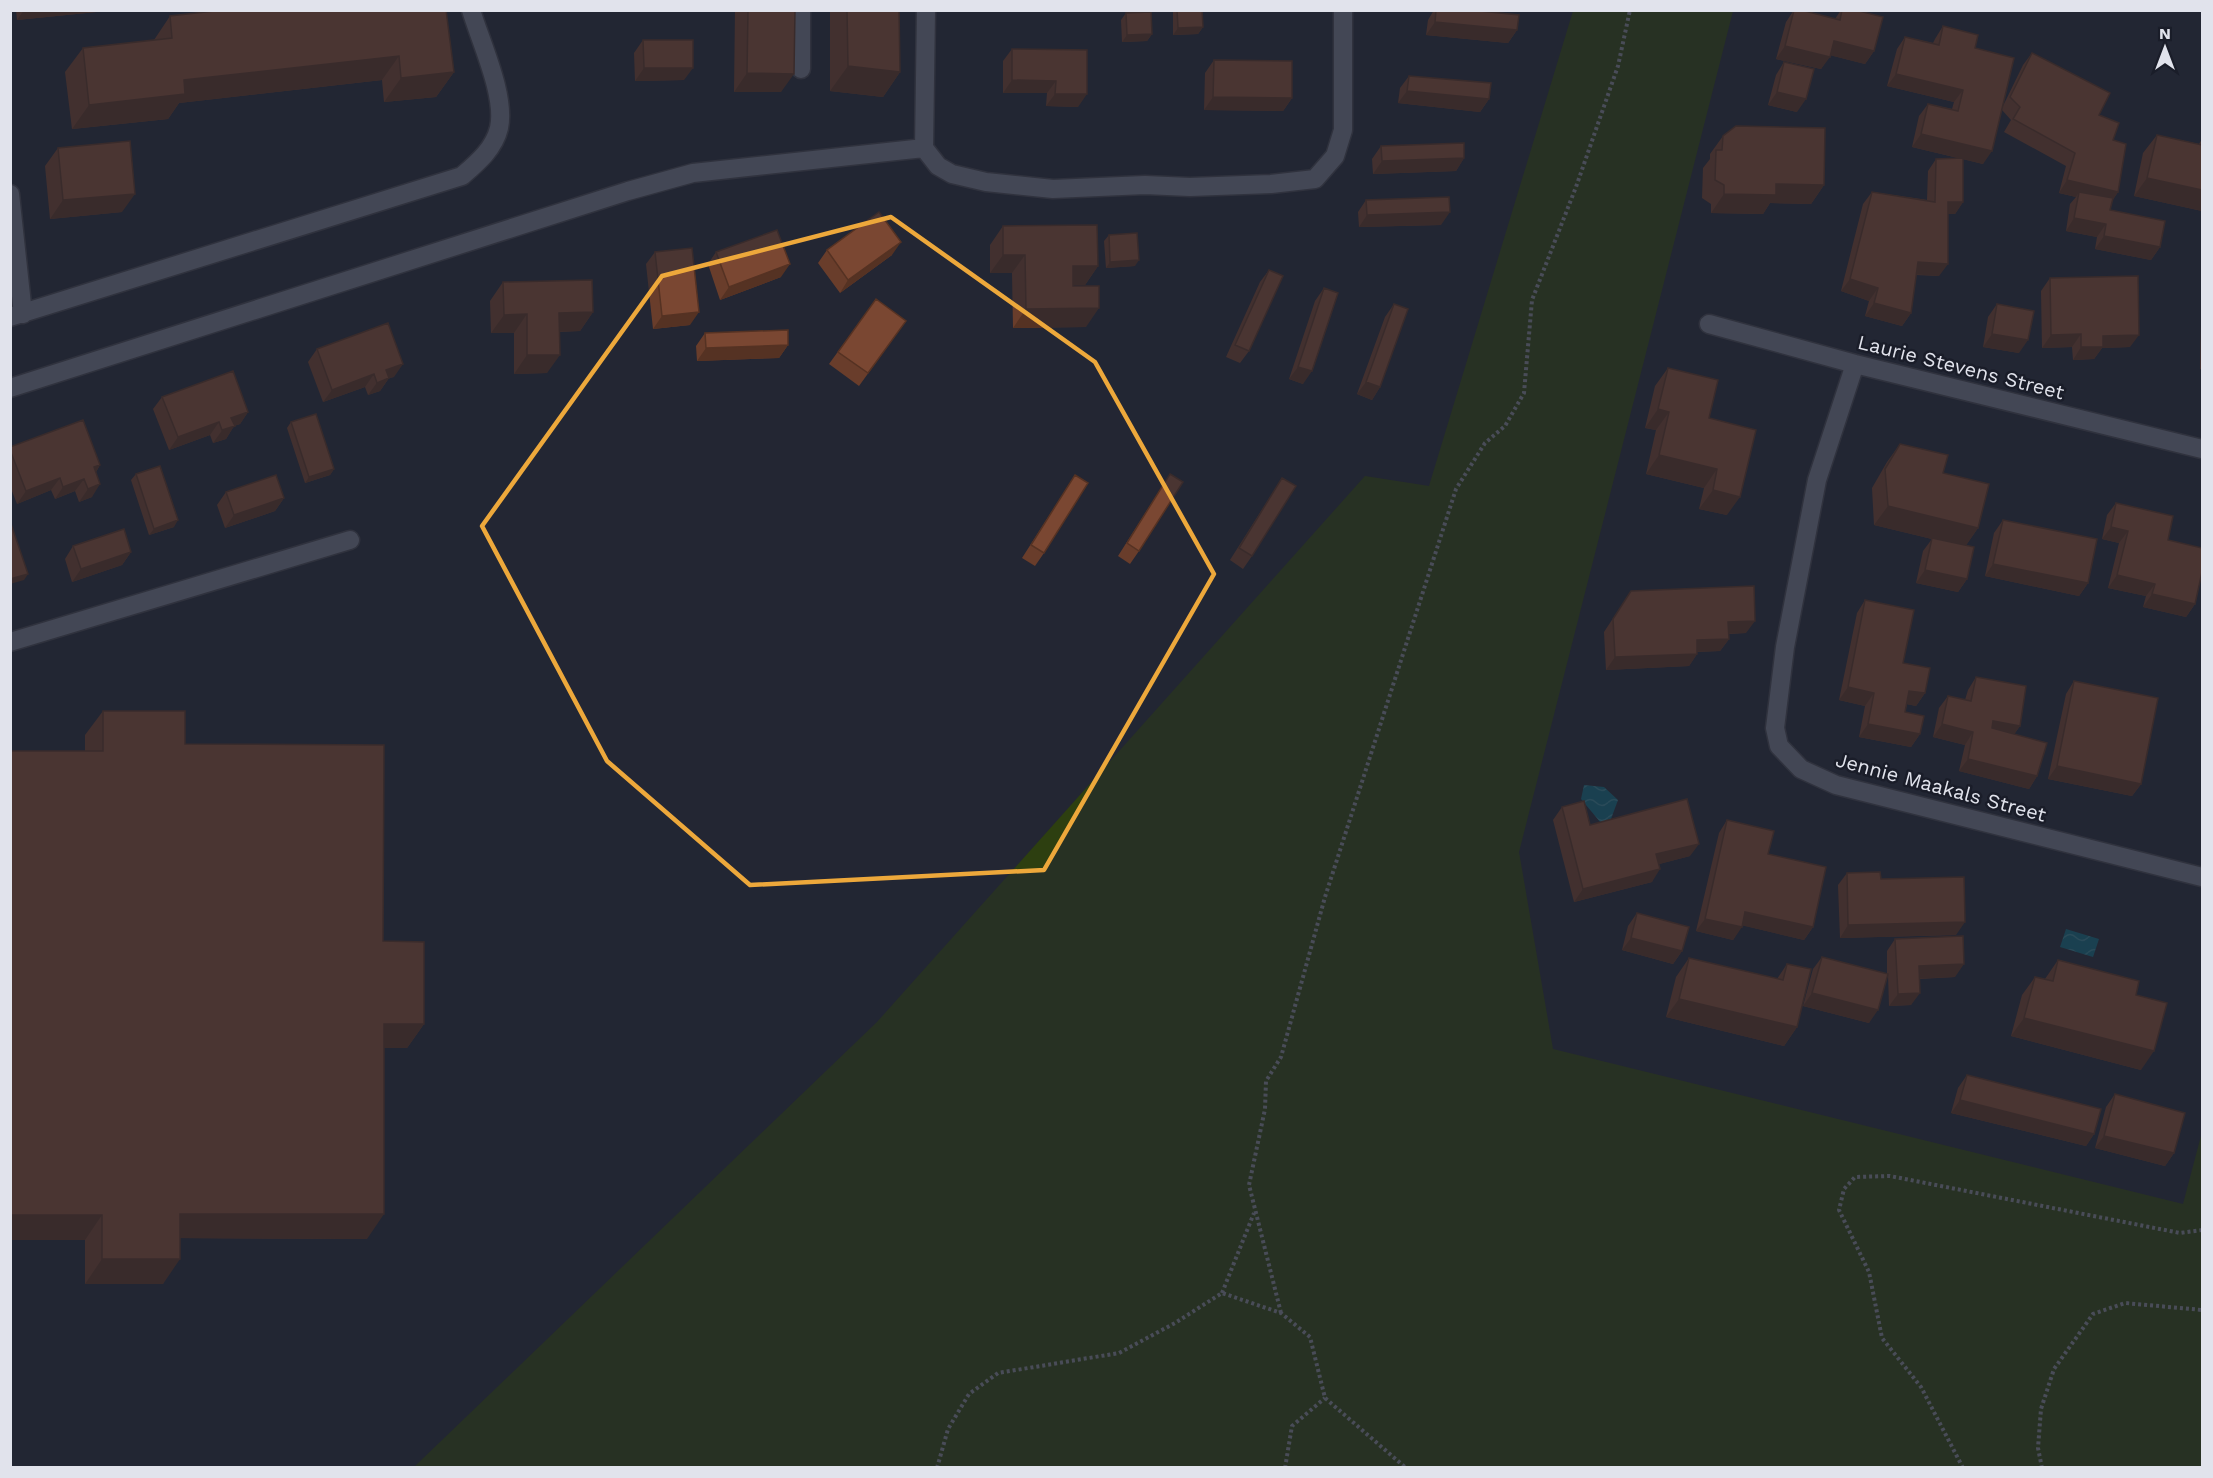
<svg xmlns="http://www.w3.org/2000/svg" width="2213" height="1478" viewBox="0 0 2213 1478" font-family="'Work Sans',sans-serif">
<defs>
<pattern id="water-waves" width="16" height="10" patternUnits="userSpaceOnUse" patternTransform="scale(1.5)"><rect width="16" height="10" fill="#116073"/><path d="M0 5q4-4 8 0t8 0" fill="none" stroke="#337787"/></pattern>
</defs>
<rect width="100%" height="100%" fill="#232633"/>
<!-- green -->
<path fill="#2d3f10" d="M1573,11H1733L1519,852L1553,1049L2183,1204L2202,1132V1467H414L877,1022L1365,476L1429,486Z"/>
<!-- water -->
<path fill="url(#water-waves)" d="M1584,785L1604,787L1618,800L1611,819L1601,823L1581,799Z
M2066,929L2099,939L2093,957L2060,947Z"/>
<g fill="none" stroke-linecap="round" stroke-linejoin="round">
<!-- minor casing -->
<g stroke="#40424c" stroke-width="21">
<path id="minor" d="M801,10V69
M926,10L924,148L938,166L952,174L986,182L1053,189L1145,185L1190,187L1271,184L1315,179L1335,156L1343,130V10
M10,194L23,314
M10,317L462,176C477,163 494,149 499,128C506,96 481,43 471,10
M1709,324L1855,364L2202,449
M1855,364L1817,480L1785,647L1775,728L1779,746L1801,769L1836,785L2202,877
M10,388L628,191L693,173L924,148
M10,642L350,540"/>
</g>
<!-- path -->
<path stroke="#797b86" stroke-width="4" stroke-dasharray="3 3" stroke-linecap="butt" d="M1222,1293L1254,1213
M1281,1313L1249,1185L1265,1109L1266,1081L1281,1057L1325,897L1456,489L1485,443L1505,426L1524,393L1532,300L1576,187L1618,66L1630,10
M937,1468L948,1429L969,1394L998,1373L1119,1353L1175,1323L1222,1293L1281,1313L1310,1337L1325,1398L1406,1468
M1285,1468L1292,1426L1325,1398
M1963,1468L1921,1387L1882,1338L1869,1272L1839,1210L1844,1189L1855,1177L1890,1176L2180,1233L2202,1230
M2042,1468L2038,1448L2041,1409L2054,1369L2093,1314L2125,1303L2202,1310"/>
<!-- minor -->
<use href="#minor" stroke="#6b6f7e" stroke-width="18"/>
</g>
<!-- wall -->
<path fill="#693d2b" d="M16,10H116L17,20Z
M446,10L454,72L436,97L384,102L382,80L179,103L168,119L72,129L65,72L83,48L154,40L170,16Z
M735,10H795L781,92H734Z
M830,10H899L900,72L883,97L830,91Z
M1173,10H1202L1203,27L1198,34L1173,35Z
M1434,10H1470L1517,30L1508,43L1426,35L1428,20Z
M1794,10H1801L1835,19L1841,10H1855L1874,51L1865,64L1830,55L1821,69L1776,59L1786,22Z
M1126,13L1152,34L1147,41L1122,42L1121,20Z
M1943,26L1975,48L2003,106L2023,65L2032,53L2099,115L2113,140L2118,192L2112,201L2110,210L2160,247L2151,260L2095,249L2097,237L2066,231L2070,204L2076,197L2059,193L2066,166L2004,132L2011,120L2002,110L1983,164L1963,159V202L1955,214H1948L1939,276L1916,275L1911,313L1902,326L1865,316L1869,301L1841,291L1863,204L1872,192L1927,200L1928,171L1936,159L1958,158L1912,147L1919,116L1928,104L1952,109L1954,102L1887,86L1897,49L1905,37L1933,43L1935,39Z
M643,40L684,80L635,81L634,53Z
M1012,49L1087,50L1078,107L1046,106L1047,93H1003V61Z
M1214,60L1292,98L1283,111L1204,110L1205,73Z
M1784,62L1797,112L1768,105L1776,75Z
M1409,76L1489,99L1480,112L1398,103L1400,88Z
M2157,135L2199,144L2202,139V211L2134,196L2143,153Z
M1723,136L1824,185L1811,204L1770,203L1763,214L1711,213V204L1702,198L1703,168L1710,159V154Z
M1381,146L1464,158L1456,171L1373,174L1372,159Z
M58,148L122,212L50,219L45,166Z
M1366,200L1441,225L1359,227L1358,212Z
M1003,226L1098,266L1085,285H1073L1086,327L1013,328L1012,273H990V245Z
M1109,235L1135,266L1106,268L1104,241Z
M827,250L892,255L840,293L818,263Z
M655,252L690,325L653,329L646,264Z
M716,252L781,277L720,300L708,264Z
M1269,270L1249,351L1240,363L1226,357L1260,282Z
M2050,278L2130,347L2102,348L2094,359L2073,360L2072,347L2042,348L2041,291Z
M503,282L593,312L580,331L559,332L547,373L514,374V333H491L490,301Z
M1324,288L1303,384L1289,379L1315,301Z
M876,299L906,321L859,386L829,364Z
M1394,304L1380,387L1372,400L1357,394L1385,317Z
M1997,304L2019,353L1983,347L1988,317Z
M2202,323V370L2200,369L2201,325Z
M705,333L788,345L779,358L697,361L696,346Z
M317,349L394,377L389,378L380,391L368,395L365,387L323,402L308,362Z
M1668,368L1709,418L1727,515L1699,509L1704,488L1646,474L1656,430L1645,428L1655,386Z
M162,397L248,412L240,424L234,426L226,439L213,443L210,435L169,450L153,409Z
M291,422L334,469L330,475L305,483L287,428Z
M1900,444L1943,473L1978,528L1966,545L1967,579L1958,592L1916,583L1923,551L1932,539L1874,525L1872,488L1887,462Z
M10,447L100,465L96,472L92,497L79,502L75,491L55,499L51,490L17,504L10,486Z
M136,474L174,527L149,535L131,480Z
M1170,474L1139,551L1130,564L1118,556Z
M1075,475L1044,553L1035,566L1022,558Z
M1282,478L1252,556L1243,569L1230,560Z
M226,492L284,498L275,511L225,528L217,505Z
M2116,503L2168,540L2195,604L2186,617L2143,607L2146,596L2108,588L2119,543L2102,539L2107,515Z
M2003,520L2088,583L2079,596L1985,576L1994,533Z
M73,546L131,552L122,565L72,582L65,559Z
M1631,591L1746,633L1729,634V639L1720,651L1697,652V654L1689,666L1606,670L1604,632Z
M1865,600L1903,663L1925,693L1916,706L1907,704L1905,712L1920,734L1911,747L1859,737L1865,706L1839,700L1857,613Z
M1976,677L2020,726L2014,734L2037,776L2029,789L1959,771L1965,745L1933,737L1939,708L1948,696L1965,700L1968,690Z
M2074,681L2141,784L2132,796L2048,779L2066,694Z
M103,711L185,744L383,941L424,1024L407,1048H384L367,1239L180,1238L163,1284H85V1240H10V751H85V735Z
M1562,807L1590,825L1690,856L1659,864L1652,882L1574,902L1553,820Z
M1727,820L1768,854L1813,927L1804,940L1742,925L1733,940L1696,931L1719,833Z
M1847,873L1881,879L1956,935L1840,938L1838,885Z
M1637,913L1682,951L1673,964L1622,950L1628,926Z
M1895,939L1955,977L1920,979L1911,1005L1889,1006L1888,974L1869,1023L1803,1006L1813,969L1822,957L1887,974V951Z
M1689,958L1777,979L1787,964L1797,1027L1784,1046L1666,1017L1676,977Z
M2058,960L2136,995L2141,1070L2011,1036L2022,995L2035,977L2045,979Z
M1967,1075L2094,1134L2086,1146L1951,1113L1958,1088Z
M2115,1094L2174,1153L2165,1166L2095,1148L2106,1107Z"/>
<!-- shaded-wall -->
<path fill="#553223" d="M24,10H116L17,20Z
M1435,22L1517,30L1508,43L1426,35Z
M1203,27L1198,34L1173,35L1178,28Z
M1152,34L1147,41L1122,42L1127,35Z
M1834,41L1874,51L1865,64L1825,54Z
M1785,46L1830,57L1821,69L1776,59Z
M399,56L382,80L179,103L168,119L72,129L89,105L184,80Z
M848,66L900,72L883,97L830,91Z
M644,68H693L684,80L635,81Z
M454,72L436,97L384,102L401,78Z
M747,73L794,74L781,92H734Z
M1896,74L1963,90L1954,102L1887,86Z
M1012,80L1056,81L1047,93H1003Z
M1407,91L1489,99L1480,112L1398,103Z
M1777,92L1806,99L1797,112L1768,105Z
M1055,94H1087L1078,107L1046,106Z
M1213,97L1292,98L1283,111L1204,110Z
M1921,134L1992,151L1983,164L1912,147Z
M1464,158L1456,171L1373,174L1382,161Z
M2147,178L2202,190V211L2134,196Z
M2067,180L2118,192L2110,204L2079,192L2076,197L2059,193Z
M1776,184L1824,185L1811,204L1770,203L1763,214L1711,213L1724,194Z
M135,194L122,212L50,219L63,200Z
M1948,202H1963L1955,214H1939Z
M1450,212L1441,225L1359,227L1367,215Z
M2074,218L2106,224L2097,237L2066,231Z
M2104,236L2160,247L2151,260L2095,249Z
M901,242L892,255L840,293L848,280Z
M1003,255H1025L1012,273H990Z
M1139,260L1135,266L1106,268L1110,262Z
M1918,262L1948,264L1939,276L1909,274Z
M790,264L781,277L720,300L729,287Z
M1073,266H1098L1085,285H1059Z
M1850,279L1878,288L1869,301L1841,291Z
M1874,303L1911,313L1902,326L1865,316Z
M1099,308L1086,327L1013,328L1026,309Z
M593,312L580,331L546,332L559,313Z
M699,312L690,325L653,329L662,316Z
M527,314L514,333H491L504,315Z
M1992,334L2028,340L2019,353L1983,347Z
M2081,334L2072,347L2042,348L2051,335Z
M2139,335L2130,347L2102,348L2094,359L2073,360L2081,347L2103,336Z
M788,345L779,358L697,361L706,348Z
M527,355H560L547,373L514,374Z
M403,364L394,377L389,378L380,391L368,395L386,370Z
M1298,367L1312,371L1303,384L1289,379Z
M374,374L365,387L323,402L332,390Z
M1366,382L1380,387L1372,400L1357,394Z
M1658,409L1669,412L1656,430L1645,428Z
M248,412L240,424L234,426L226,439L213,443L231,418Z
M219,422L210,435L169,450L178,437Z
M1659,455L1717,469L1704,488L1646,474Z
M100,465L92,478L94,467Z
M334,469L330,475L305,483L309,477Z
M60,478L51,490L17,504L26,491Z
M84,479L75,491L55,499L63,487Z
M100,484L92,497L79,502L88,489Z
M1713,490L1740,497L1727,515L1699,509Z
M284,498L275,511L225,528L234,515Z
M1888,506L1978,528L1965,547L1874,525Z
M178,520L174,527L149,535L154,529Z
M2111,527L2128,531L2119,543L2102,539Z
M131,552L122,565L72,582L81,569Z
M1993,564L2088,583L2079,596L1985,576Z
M1925,570L1967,579L1958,592L1916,583Z
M28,574L24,580L10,584V579Z
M2117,575L2155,584L2146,596L2108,588Z
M2152,594L2195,604L2186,617L2143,607Z
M1755,621L1746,633L1719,634L1728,622Z
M1729,639L1720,651L1688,652L1697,640Z
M1697,654L1689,666L1606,670L1615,657Z
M1848,687L1874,693L1865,706L1839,700Z
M1909,691L1925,693L1916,706L1901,703Z
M1993,721L2020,726L2011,739L1984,734Z
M1868,724L1920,734L1911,747L1859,737Z
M1942,724L1973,732L1965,745L1933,737Z
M1968,759L2037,776L2029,789L1959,771Z
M2057,766L2141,784L2132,796L2048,779Z
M1699,844L1690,856L1648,867L1656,854Z
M1660,869L1652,882L1574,902L1583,889Z
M1745,912L1813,927L1804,940L1736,924Z
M1705,919L1742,927L1733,940L1696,931Z
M1965,922L1956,935L1840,938L1848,925Z
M1631,938L1682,951L1673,964L1622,950Z
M1964,964L1955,977L1911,979L1919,966Z
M1812,993L1878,1010L1869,1023L1803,1006Z
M1920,993L1911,1005L1889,1006L1898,994Z
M1679,999L1797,1027L1784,1046L1666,1017Z
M2024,1018L2154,1051L2141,1070L2011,1036Z
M384,1024H424L407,1048H367Z
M1960,1100L2094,1134L2086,1146L1951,1113Z
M2104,1136L2174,1153L2165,1166L2095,1148Z
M180,1214H384L367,1239L163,1238Z
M10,1215H102L85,1240H10Z
M102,1259H180L163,1284H85Z"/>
<!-- building -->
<path fill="#7a4732" stroke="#553223" stroke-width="1.5" d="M223,10H446L454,72L401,78L399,56L184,80L185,94L89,105L83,48L172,38L170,16Z
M748,10H795L794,74L747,73Z
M847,10H899L900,72L848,66Z
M1177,10H1202L1203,27L1178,28Z
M1436,10H1470L1519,15L1517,30L1435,22Z
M1794,10H1801L1840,20L1842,10H1855L1883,17L1874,51L1834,41L1830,57L1785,46Z
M1151,12L1152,34L1127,35L1126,13Z
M1943,26L1978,35L1975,48L2014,58L1992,151L1921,134L1928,104L1958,111L1963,90L1896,74L1905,37L1939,45Z
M643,40H693V68H644Z
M1012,49L1087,50V94H1055L1056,81L1012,80Z
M2032,53L2110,93L2099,115L2119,123L2113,140L2126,144L2118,192L2067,180L2075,153L2013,119L2020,107L2010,97Z
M1214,60L1292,61V98L1213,97Z
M1784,62L1814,69L1806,99L1777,92Z
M1409,76L1491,83L1489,99L1407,91Z
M1736,126L1825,128L1824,185L1776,184V195L1724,194V185L1715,180L1716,150H1722L1723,136Z
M2157,135L2202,145V190L2147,178Z
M130,141L135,194L63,200L58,148Z
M1464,143V158L1382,161L1381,146Z
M1963,158V202H1948V264L1918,262L1911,313L1874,303L1878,288L1850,279L1872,192L1935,202L1936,159Z
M2079,192L2113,198L2110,210L2165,221L2160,247L2104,236L2106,224L2074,218Z
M1449,197L1450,212L1367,215L1366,200Z
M879,212L901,242L848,280L827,250Z
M1097,225L1098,266H1073V286H1099V308L1026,309L1025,255H1003V226Z
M777,230L790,264L729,287L716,252Z
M1137,233L1139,260L1110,262L1109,235Z
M692,248L699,312L662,316L655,252Z
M1269,270L1283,276L1249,351L1235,345Z
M2138,276L2139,335L2103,336V347H2081V334L2051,335L2050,278Z
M592,280L593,312L559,313L560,355H527V314L504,315L503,282Z
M1324,288L1338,293L1312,371L1298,367Z
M876,299L906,321L868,373L838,352Z
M1394,304L1408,309L1380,387L1366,382Z
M1997,304L2034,311L2028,340L1992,334Z
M388,323L403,364L386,370L389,378L377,383L374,374L332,390L317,349Z
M788,330V345L706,348L705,333Z
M1668,368L1718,380L1709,418L1756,430L1740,497L1713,490L1717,469L1659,455L1669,412L1658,409Z
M233,371L248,412L231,418L235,426L222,430L219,422L178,437L162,397Z
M316,414L334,469L309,477L291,422Z
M83,420L100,465L94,467L100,484L88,489L84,479L63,487L60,478L26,491L10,450V447Z
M1900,444L1948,455L1943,473L1989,484L1978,528L1888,506L1885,469Z
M160,466L178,520L154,529L136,474Z
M1170,474L1183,482L1139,551L1127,543Z
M276,475L284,498L234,515L226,492Z
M1075,475L1088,483L1044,553L1031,545Z
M1282,478L1296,486L1252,556L1239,548Z
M2116,503L2173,516L2168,540L2202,548V572L2195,604L2152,594L2155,584L2117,575L2128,531L2111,527Z
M2003,520L2097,539L2088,583L1993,564Z
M10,521L28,574L10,579Z
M124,529L131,552L81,569L73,546Z
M1932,538L1974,547L1967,579L1925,570Z
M1754,586L1755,621L1728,622L1729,639L1697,640V654L1615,657L1613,619L1631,591Z
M1865,600L1914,610L1903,663L1930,668L1925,693L1909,691L1905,712L1924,716L1920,734L1868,724L1874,693L1848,687Z
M1976,677L2026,686L2020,726L1993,721L1992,728L2047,743L2037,776L1968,759L1973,732L1942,724L1948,696L1971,701Z
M2074,681L2158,698L2141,784L2057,766Z
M103,711H185V744L384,745L383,941L424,942V1024H384V1214H180V1259H102V1215H10V751H103Z
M1687,799L1699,844L1656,854L1660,869L1583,889L1562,807L1584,801L1590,825Z
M1727,820L1774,831L1768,854L1826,867L1813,927L1745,912L1742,927L1705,919Z
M1880,872L1881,879L1964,877L1965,922L1848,925L1847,873Z
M1637,913L1689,927L1682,951L1631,938Z
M1963,936L1964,964L1919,966L1920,993L1898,994L1895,939Z
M1822,957L1888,974L1878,1010L1812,993Z
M1689,958L1783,980L1787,964L1811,969L1797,1027L1679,999Z
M2058,960L2139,981L2136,995L2167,1003L2154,1051L2024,1018L2035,977L2053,981Z
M1967,1075L2101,1109L2094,1134L1960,1100Z
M2115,1094L2185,1113L2174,1153L2104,1136Z"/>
<!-- marked area -->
<path d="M0 0H2213V1478H0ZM891,217L1095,362L1214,574L1044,870L750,885L607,761L482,526L662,276Z" fill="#232633" fill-opacity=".55" fill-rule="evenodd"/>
<path fill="none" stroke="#eda83b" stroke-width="4.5" stroke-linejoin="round" d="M891,217L1095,362L1214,574L1044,870L750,885L607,761L482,526L662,276Z"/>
<g text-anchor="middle" stroke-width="5" stroke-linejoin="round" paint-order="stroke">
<!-- street labels -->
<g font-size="20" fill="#e1e3ec" stroke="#1a1d29">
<text transform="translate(1961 367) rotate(14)" y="7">Laurie Stevens Street</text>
<text transform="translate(1941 787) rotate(15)" y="7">Jennie Maakals Street</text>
</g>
</g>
<!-- border -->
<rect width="2213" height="1478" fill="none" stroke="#e1e3ec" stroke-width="24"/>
<!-- north arrow -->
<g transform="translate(2165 48)" stroke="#1a1d29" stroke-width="4.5" paint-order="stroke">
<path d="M0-4.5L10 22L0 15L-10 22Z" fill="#e1e3ec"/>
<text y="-9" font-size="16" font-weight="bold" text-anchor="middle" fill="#e1e3ec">N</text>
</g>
</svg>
